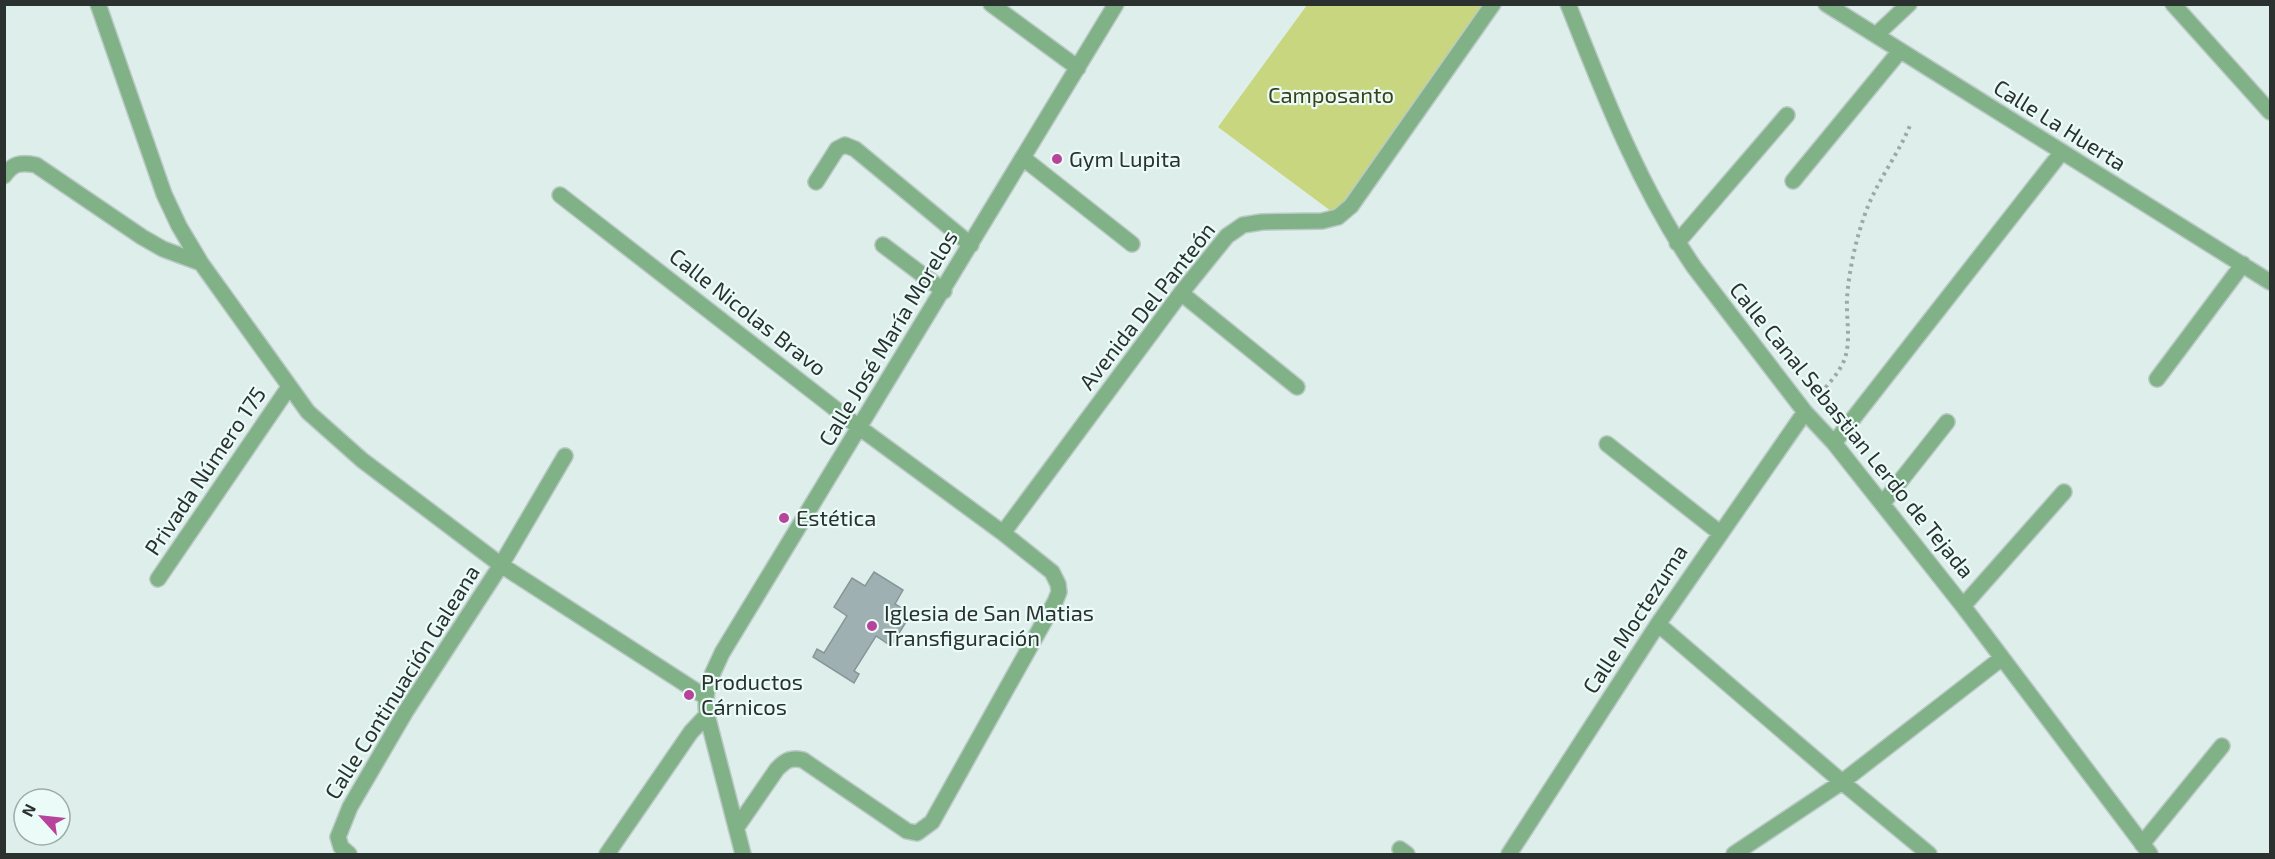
<svg xmlns="http://www.w3.org/2000/svg" width="2275" height="859" viewBox="0 0 2275 859" font-family="'Exo 2',sans-serif">
<rect width="100%" height="100%" fill="#deefeb"/>
<!-- green -->
<path fill="#c7d67f" d="M1307,5H1489L1335,214L1218,127Z"/>
<!-- building -->
<path fill="#9fb0b3" stroke="#869699" stroke-width="1.5" d="M874,572L903,590L895,604L911,614L891,646L876,636L854,671L859,674L854,683L813,657L817,649L824,653L847,616L834,607L852,578L865,586Z"/>
<g fill="none" stroke-linecap="round" stroke-linejoin="round">
<!-- minor casing -->
<g stroke="#bac9c5" stroke-width="18">
<path id="minor" d="M98,4L164,194L179,226L201,263L308,412L362,460L501,565L704,696
M991,4L1078,68
M1568,4C1604,95 1639,186 1694,267L1805,412L1834,443L1963,606L2150,854
M1826,4L2270,282
M2173,4L2270,112
M1876,35L1909,4
M1023,158L1132,244
M4,176C13,163 21,162 36,165L142,237L163,249L201,263
M1793,181L1900,51
M816,182L837,149L845,145L855,149L971,245
M560,195L860,428L1003,533L1052,572L1058,584L1059,592L1055,602L932,822L917,833L907,831L803,760C791,757 786,760 777,769L737,827
M1677,243L1787,115
M883,245L944,291
M1181,293L1297,387
M2157,379L2243,264
M1834,443L2061,153
M1607,444L1720,533
M1883,503L1947,422
M1003,533L1181,293L1227,236L1243,225L1262,222L1322,221L1338,217L1351,206L1493,4
M158,579L289,387
M1963,606L2064,492
M1658,624L1842,782L1929,854
M2142,844L2222,746
M1400,849L1407,854
M349,854L341,847L338,837L350,807L406,711L501,565L565,456
M607,854L691,732L707,715
M743,854L707,715C703,687 711,678 722,653L1116,4
M1509,854L1658,624L1805,412
M1734,854L1842,782L2002,658"/>
</g>
<!-- path -->
<path stroke="#9caaa6" stroke-width="4" stroke-dasharray="3 4.5" stroke-linecap="butt" d="M1816,399C1826,386 1840,373 1845,358C1851,339 1846,318 1847,298C1849,271 1855,243 1864,217C1875,183 1898,156 1911,123"/>
<!-- minor -->
<use href="#minor" stroke="#80b187" stroke-width="15"/>
</g>
<!-- markers -->
<g fill="#b8439b" stroke="#ebfcf8" stroke-width="2">
<circle cx="1057" cy="159" r="6"/>
<circle cx="784" cy="518" r="6"/>
<circle cx="872" cy="626" r="6"/>
<circle cx="689" cy="695" r="6"/>
</g>
<g text-anchor="middle" stroke-width="4.5" stroke-linejoin="round" paint-order="stroke">
<!-- park labels -->
<g font-size="22" fill="#3a401a" stroke="#ebfcf8">
<text x="1331" y="103">Camposanto</text>
</g>
<!-- street labels -->
<g font-size="22" fill="#2a312f" stroke="#ebfcf8">
<text transform="translate(2060 125) rotate(32)" y="8">Calle La Huerta</text>
<text transform="translate(1147 306) rotate(-52)" y="8">Avenida Del Panteón</text>
<text transform="translate(748 312) rotate(38)" y="8">Calle Nicolas Bravo</text>
<text transform="translate(888 338) rotate(-59)" y="8">Calle José María Morelos</text>
<text transform="translate(1852 430) rotate(51)" y="8">Calle Canal Sebastian Lerdo de Tejada</text>
<text transform="translate(205 471) rotate(-56)" y="8">Privada Número 175</text>
<text transform="translate(1635 619) rotate(-57)" y="8">Calle Moctezuma</text>
<text transform="translate(402 682) rotate(-58)" y="8">Calle Continuación Galeana</text>
</g>
<!-- poi labels -->
<g font-size="22" fill="#2a312f" stroke="#ebfcf8" text-anchor="start">
<text x="1069" y="167">Gym Lupita</text>
<text x="796" y="526">Estética</text>
<text x="884" y="621">Iglesia de San Matias<tspan x="884" dy="25">Transfiguración</tspan></text>
<text x="701" y="690">Productos<tspan x="701" dy="25">Cárnicos</tspan></text>
</g>
</g>
<!-- border -->
<rect width="2275" height="859" fill="none" stroke="#2a312f" stroke-width="12"/>
<!-- north arrow -->
<g transform="translate(42 817) rotate(297)"><circle r="28" fill="#ebfcf8" stroke="#9eaba8" stroke-width="1.5"/>
<path d="M0-4.5L10 22L0 15L-10 22Z" fill="#b8439b"/>
<text y="-9" font-size="16" font-weight="bold" text-anchor="middle" fill="#2a312f">N</text>
</g>
</svg>
